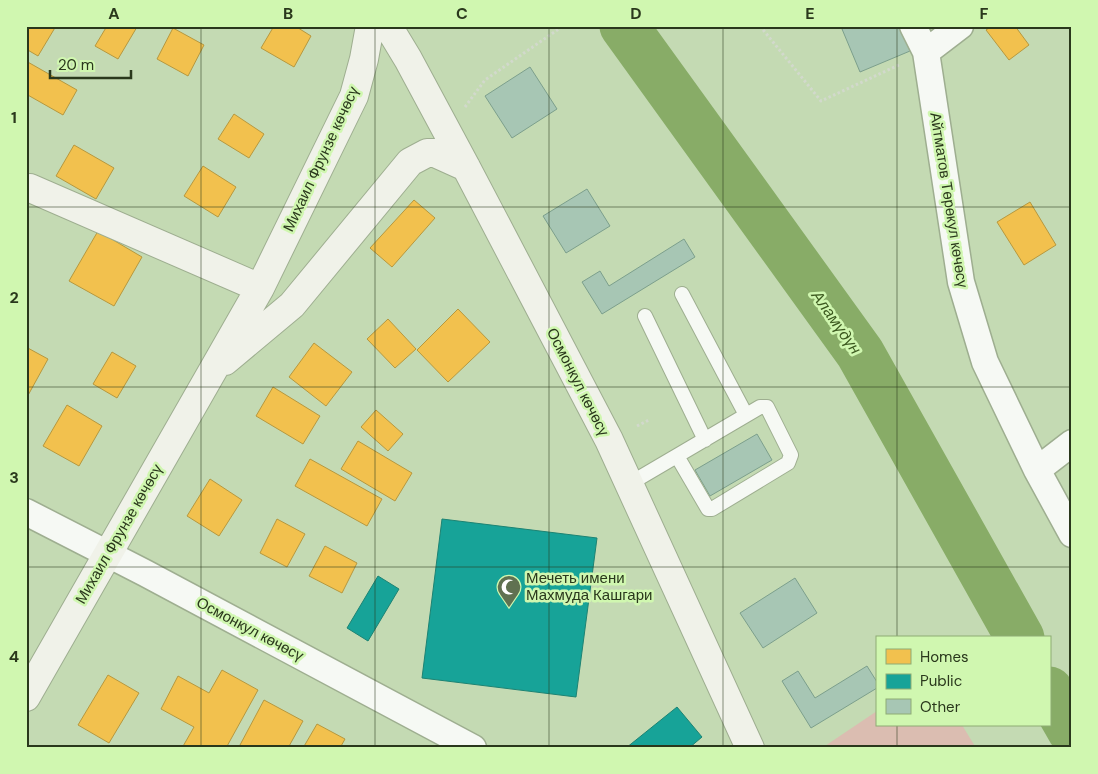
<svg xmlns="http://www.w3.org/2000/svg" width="1098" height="774" viewBox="0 0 1098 774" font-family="'DM Sans',sans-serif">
<rect width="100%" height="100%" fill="#c4dab3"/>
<!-- green -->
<path fill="#dbbdb1" d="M877,711V725H962L976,748H822Z"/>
<!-- homes -->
<path fill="#f2c14e" stroke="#b6983f" d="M26,26H56L38,56L26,49Z
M107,26L137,27L118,59L95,46Z
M274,26H295L311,36L294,67L261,48Z
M992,26H1015L1029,45L1009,60L986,30Z
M173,28L204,45L188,76L157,59Z
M26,61L77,90L63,115L26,94Z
M234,114L264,134L249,158L218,139Z
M74,145L114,168L96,199L56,176Z
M203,166L236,187L218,217L184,196Z
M414,200L435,218L392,267L370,248Z
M1030,202L1056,245L1024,265L997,222Z
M98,231L142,257L114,306L69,281Z
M458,309L490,342L448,382L417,350Z
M388,319L416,349L395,368L367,339Z
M314,343L352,372L326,406L289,377Z
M26,347L48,359L26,399Z
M112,352L136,366L117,398L93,384Z
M273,387L320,416L303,444L256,416Z
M67,405L102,426L79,466L43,446Z
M376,410L403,434L388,451L361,427Z
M358,441L412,473L395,501L341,469Z
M310,459L382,499L367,526L295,486Z
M210,479L242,500L219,536L187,516Z
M277,519L305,534L287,567L260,553Z
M325,546L357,563L342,593L309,576Z
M222,670L258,690L226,748H182L194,727L161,709L178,676L209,693Z
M108,675L139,693L109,743L78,725Z
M264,700L303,721L288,748H245L240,745Z
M317,724L345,739L340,748H303Z"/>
<!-- public -->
<path fill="#17a398" stroke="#1d8373" d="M442,519L597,538L576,697L422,678Z
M378,576L399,589L368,641L347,628Z
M677,707L702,737L689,748H626Z"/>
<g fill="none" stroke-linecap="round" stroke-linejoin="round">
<!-- river -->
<path stroke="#88ac67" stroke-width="49" d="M624,26L860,353L1020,638
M1049,691L1072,731"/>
</g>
<!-- building -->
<path fill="#a7c6b4" stroke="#7c9f8c" d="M849,26H900L910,51L860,72L842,29Z
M530,67L557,109L512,138L485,96Z
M587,189L610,226L566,253L543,216Z
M684,239L695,257L602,314L582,282L600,271L609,286Z
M757,434L772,460L710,496L695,470Z
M795,578L817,613L763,648L740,613Z
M867,666L877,682V688L811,728L782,681L798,671L815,698Z"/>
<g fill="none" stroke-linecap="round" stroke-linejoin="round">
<!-- lane casing -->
<g stroke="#9eae90" stroke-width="16">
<path id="lane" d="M682,294L746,415
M645,316L705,440
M629,484L760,407H767L791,455L788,463L712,509H708L677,456"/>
</g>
<!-- street casing -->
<g stroke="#9eae90" stroke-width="29">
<path id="street" d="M913,26L926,52L961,282L985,362L1037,470L1072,534
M926,52L960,26
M1037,470L1072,443
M26,512L145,573L473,748"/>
</g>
<!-- secondary casing -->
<g stroke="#9eae90" stroke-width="30">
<path id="secondary" d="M388,26L408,59L466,167L609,440L750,748
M260,288L354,96L364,59L370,26
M225,361L292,305L410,162L427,153H435L466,167
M26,697L260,288L30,188"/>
</g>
<!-- path -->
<path stroke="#d2d9cc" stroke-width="3" stroke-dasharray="2.5 2.5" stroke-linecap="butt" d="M760,26L821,101L901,64
M465,107L485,80L563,26
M637,426L649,420"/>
<!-- lane -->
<use href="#lane" stroke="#f6f9f4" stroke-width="14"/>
<!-- street -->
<use href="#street" stroke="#f6f9f4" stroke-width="26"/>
<!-- secondary -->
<use href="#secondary" stroke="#f0f2e9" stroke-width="28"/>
</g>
<!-- grid -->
<path fill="none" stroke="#2a381c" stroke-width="1" stroke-opacity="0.55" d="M201,26V748M375,26V748M549,26V748M723,26V748M897,26V638M26,207H1072M26,387H1072M26,567H1072M897,725V748"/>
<!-- icons -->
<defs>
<g id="mosque-pin" transform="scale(1.25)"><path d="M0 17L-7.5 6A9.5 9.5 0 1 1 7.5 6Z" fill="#607151" stroke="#d0f7b0"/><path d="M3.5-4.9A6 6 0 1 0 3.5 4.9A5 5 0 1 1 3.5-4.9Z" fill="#fff"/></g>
</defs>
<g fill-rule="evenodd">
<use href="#mosque-pin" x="509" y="587"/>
</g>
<g text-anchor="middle" stroke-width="5" stroke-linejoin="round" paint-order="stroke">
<!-- street labels -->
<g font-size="15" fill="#2a381c" stroke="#d0f7b0">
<text transform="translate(321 159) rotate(-65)" y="5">Михаил Фрунзе көчөсү</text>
<text transform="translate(949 200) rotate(81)" y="5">Айтматов Төрөкул көчөсү</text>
<text transform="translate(578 382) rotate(63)" y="5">Осмонкул көчөсү</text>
<text transform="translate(119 534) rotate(-60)" y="5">Михаил Фрунзе көчөсү</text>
<text transform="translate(250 629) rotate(28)" y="5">Осмонкул көчөсү</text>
</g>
<!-- poi labels -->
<g font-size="15" fill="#2a381c" stroke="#d0f7b0" text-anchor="start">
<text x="526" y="583">Мечеть имени<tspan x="526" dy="17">Махмуда Кашгари</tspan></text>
</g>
<!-- water labels -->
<g font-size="16" font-style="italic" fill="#3c591f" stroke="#d0f7b0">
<text transform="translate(837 322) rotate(55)" y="6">Аламүдүн</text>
</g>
</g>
<!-- border -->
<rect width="1098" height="774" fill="none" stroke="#d0f7b0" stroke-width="55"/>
<!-- legend -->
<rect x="876" y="636" width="175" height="90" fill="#d0f7b0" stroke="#8eab75"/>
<rect x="886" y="649" width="25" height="15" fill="#f2c14e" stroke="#8eab75"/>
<text x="920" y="662" font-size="15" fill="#2a381c">Homes</text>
<rect x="886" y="674" width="25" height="15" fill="#17a398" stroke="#8eab75"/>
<text x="920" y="686" font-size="15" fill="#2a381c">Public</text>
<rect x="886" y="699" width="25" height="15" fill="#a7c6b4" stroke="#8eab75"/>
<text x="920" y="712" font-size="15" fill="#2a381c">Other</text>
<!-- scale -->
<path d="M50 70v8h81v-8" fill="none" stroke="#2a381c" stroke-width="2.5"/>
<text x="58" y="70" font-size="15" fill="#2a381c" stroke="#d0f7b0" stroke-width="4" paint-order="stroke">20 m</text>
<rect x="28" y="28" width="1042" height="718" fill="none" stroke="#2a381c" stroke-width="2"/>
<g font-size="16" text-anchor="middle" font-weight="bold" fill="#2a381c">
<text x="114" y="19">A</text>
<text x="288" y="19">B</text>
<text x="462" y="19">C</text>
<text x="636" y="19">D</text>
<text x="810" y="19">E</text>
<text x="984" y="19">F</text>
<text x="14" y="123">1</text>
<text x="14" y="303">2</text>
<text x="14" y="483">3</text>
<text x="14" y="662">4</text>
</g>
</svg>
